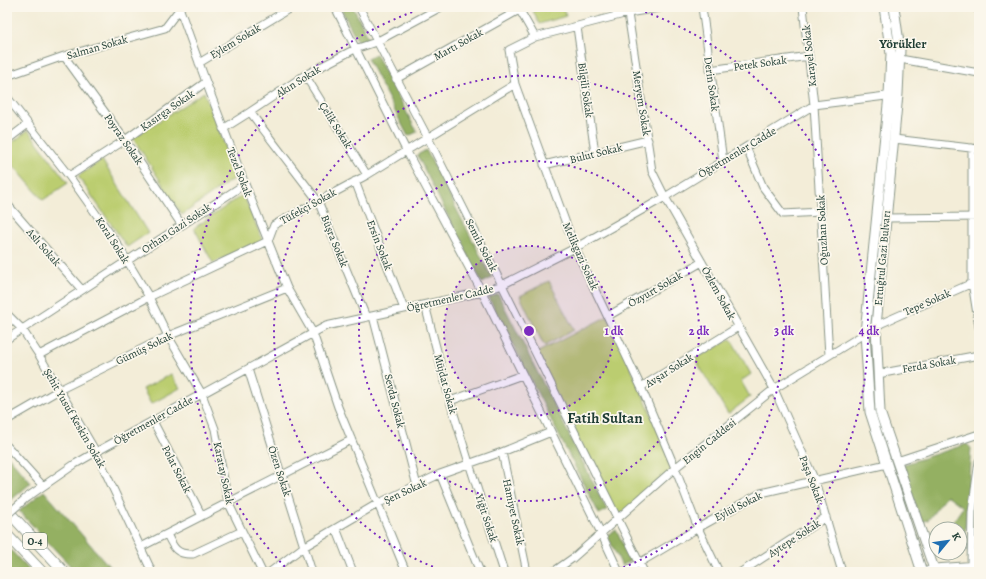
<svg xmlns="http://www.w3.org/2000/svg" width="986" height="579" viewBox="0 0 986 579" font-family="Alegreya,serif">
<rect width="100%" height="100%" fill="#fbf7ec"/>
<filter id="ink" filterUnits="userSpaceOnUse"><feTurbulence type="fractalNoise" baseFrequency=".025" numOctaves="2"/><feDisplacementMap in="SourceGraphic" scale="8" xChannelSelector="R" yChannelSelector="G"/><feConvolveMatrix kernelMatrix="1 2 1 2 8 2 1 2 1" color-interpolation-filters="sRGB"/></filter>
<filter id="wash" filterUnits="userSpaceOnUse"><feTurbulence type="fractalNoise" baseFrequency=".012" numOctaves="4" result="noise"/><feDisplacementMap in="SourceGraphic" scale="16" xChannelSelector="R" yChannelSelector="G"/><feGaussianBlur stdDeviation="0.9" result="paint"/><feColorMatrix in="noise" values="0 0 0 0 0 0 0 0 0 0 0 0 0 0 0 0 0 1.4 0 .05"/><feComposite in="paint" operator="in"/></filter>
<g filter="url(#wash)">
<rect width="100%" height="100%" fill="#f3edd8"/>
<!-- green -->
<path fill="#bbcd70" stroke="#6d8552" d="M544,7H563L566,16L539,24L533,11Z
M204,92L237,176L182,215L133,138Z
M28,130L68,183L43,200L7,158V147Z
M102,160L148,233L127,247L78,176Z
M241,196L246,201L263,241L213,263L194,228Z
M549,281L574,330L544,346L520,296Z
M608,316L675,468L618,519L536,353Z
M731,339L751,374L741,381L750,397L728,414L695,359Z
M171,374L180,388L151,404L143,389Z"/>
<!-- forest -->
<path fill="#94b062" stroke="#5a764b" d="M340,7H353L369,39L359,44Z
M376,54L417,132L408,136L367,58Z
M426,150L492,278L482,283L417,155Z
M498,294L607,510L599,514L489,298Z
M967,444L971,448L965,532L960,531V529H948L963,507L947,495L928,520L921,522L903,468L905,464Z
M7,455L31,483L10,501L7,498Z
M44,491L114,572H76L19,511Z
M616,530L630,560L622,566L607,535Z
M7,546L31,572H7Z"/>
</g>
<g filter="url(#ink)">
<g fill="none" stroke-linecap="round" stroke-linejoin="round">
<!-- minor casing -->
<g stroke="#899586" stroke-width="9">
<path id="minor" d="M179,7L206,82L245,184L287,288L313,333L338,407L406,572
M335,7L406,150L482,292L601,533L619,572
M359,7L428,138L502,285L644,572
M518,7L535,37
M627,7L652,171L665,197L774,389L815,481L842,572
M665,7L628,13L535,37L509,50L515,84L575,248L641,387L675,468L698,528L719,572
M702,7L723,161
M803,7L814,105L829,355
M971,7L979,9
M577,27L595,153
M64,56L125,140L181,224
M900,59L979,73
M199,63L292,7
M710,70L809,56
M305,75L367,175
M7,76L64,56L165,28L181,7
M396,79L519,10
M7,97L69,176L116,242L149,297L168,336L202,394L215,429L228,502L262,572
M250,112L318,201L366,317
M223,129L250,112L305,75L355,49L376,42L441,7
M894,139L979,149
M7,140L28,124
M746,147L763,187L783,214L821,212
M972,148V282L979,327
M544,165L648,140
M69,176L125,140L206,82
M355,181L404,309
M7,204L82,290
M886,218L979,217
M425,305L450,401L469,463L504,572
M7,314L22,329L39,355L96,452L152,572
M373,316L417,486
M608,316L702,262
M7,339L245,184
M39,355L149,297L268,241L274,225L367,175L515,84
M248,369L312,572
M878,374L979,355
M641,387L738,327
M450,401L522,375
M7,420L59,390L168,336L287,288
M153,421L202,516
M7,446L43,486
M502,452L527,572
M897,461L979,434
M440,474L480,572
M26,498L75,464L96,452L326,326L482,292L502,285L575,248L665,197L814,105L894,95
M336,528L353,572
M167,534C173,547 176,555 193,554L242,531
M141,547L351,440
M971,565L972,512L979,461
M270,572L302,548L377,504L440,474L502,452L551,432
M553,572L573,558L675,468L774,389L882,323L979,280
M624,572L698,528L761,493L887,464
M741,572L826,517
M925,572L934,568L979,565"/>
</g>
<!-- major casing -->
<g stroke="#899586" stroke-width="11">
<path id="major" d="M884,7L891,54L889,95L865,333L870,412L922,572
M894,7L900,50L898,94L876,326L880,412L935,572"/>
</g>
<!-- highway casing -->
<g stroke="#899586" stroke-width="12">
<path id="highway" d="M7,510L64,572
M7,535L42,572"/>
</g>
<!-- minor -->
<use href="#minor" stroke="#fff" stroke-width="7"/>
<!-- major -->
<use href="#major" stroke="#fff" stroke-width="9"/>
<!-- highway -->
<use href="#highway" stroke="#fff" stroke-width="10"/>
<!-- minor-bridge casing -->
<g stroke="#899586" stroke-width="9" stroke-linecap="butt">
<path id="minor-bridge" d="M7,515L26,498"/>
</g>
<!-- minor-bridge -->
<use href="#minor-bridge" stroke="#fff" stroke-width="7"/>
</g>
</g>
<!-- distance rings -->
<circle cx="529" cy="331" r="85" fill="#7b2cbf" fill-opacity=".12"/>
<g fill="none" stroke="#7b2cbf" stroke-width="2" stroke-dasharray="2 4">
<circle cx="529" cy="331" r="85"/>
<circle cx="529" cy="331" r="170"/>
<path d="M444 571A255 255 0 1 1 614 571"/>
<path d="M289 571A340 340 0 0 1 424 8M634 8A340 340 0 0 1 769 571"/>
</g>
<g text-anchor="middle" stroke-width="3.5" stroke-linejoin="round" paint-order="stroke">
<!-- shield labels -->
<rect fill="#fbf7ec" stroke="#61756b" stroke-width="1" x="23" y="533" width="24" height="16" rx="3"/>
<g font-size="10" font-weight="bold" fill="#1f3d34">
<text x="35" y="545">O-4</text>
</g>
<!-- street labels -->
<g font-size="11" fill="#1f3d34" stroke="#fbf7ec">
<text transform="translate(235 41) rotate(-31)" y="4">Eylem Sokak</text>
<text transform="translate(458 44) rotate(-29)" y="4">Martı Sokak</text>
<text transform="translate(97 47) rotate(-16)" y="4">Salman Sokak</text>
<text transform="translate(809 56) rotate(-96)" y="4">Karayel Sokak</text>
<text transform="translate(760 63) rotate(-8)" y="4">Petek Sokak</text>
<text transform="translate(298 81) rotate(-32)" y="4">Akın Sokak</text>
<text transform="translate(712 84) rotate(82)" y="4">Derin Sokak</text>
<text transform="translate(586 90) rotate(82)" y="4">Bilgili Sokak</text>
<text transform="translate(642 103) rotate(81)" y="4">Meryem Sokak</text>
<text transform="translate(167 110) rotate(-35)" y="4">Kasırga Sokak</text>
<text transform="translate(336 125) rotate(58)" y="4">Çelik Sokak</text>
<text transform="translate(124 139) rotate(55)" y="4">Poyraz Sokak</text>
<text transform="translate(737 152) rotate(-31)" y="4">Öğretmenler Cadde</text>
<text transform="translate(596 153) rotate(-14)" y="4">Bulut Sokak</text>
<text transform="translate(240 172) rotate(69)" y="4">Tezel Sokak</text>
<text transform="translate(308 206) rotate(-29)" y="4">Tüfekçi Sokak</text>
<text transform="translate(176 228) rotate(-34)" y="4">Orhan Gazi Sokak</text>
<text transform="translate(822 230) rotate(-93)" y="4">Oğuzhan Sokak</text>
<text transform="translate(113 240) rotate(57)" y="4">Koral Sokak</text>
<text transform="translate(335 241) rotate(68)" y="4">Büşra Sokak</text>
<text transform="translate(380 245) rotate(69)" y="4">Ersin Sokak</text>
<text transform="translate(482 245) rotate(63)" y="4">Semih Sokak</text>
<text transform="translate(44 247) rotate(49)" y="4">Aslı Sokak</text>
<text transform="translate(581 256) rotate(66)" y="4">Melikgazi Sokak</text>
<text transform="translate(882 258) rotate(-85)" y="4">Ertuğrul Gazi Bulvarı</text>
<text transform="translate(655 289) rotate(-30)" y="4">Özyurt Sokak</text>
<text transform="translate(719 293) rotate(61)" y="4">Özlem Sokak</text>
<text transform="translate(450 298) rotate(-13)" y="4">Öğretmenler Cadde</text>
<text transform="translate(927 302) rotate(-24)" y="4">Tepe Sokak</text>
<text transform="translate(144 348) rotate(-26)" y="4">Gümüş Sokak</text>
<text transform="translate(929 364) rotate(-10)" y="4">Ferda Sokak</text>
<text transform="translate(669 370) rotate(-32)" y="4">Avşar Sokak</text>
<text transform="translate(446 384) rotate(75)" y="4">Müjdat Sokak</text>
<text transform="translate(395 401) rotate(76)" y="4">Sevda Sokak</text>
<text transform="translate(75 418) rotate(60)" y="4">Şehit Yusuf Keskin Sokak</text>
<text transform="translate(153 420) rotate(-29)" y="4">Öğretmenler Cadde</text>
<text transform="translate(709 441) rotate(-39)" y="4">Engin Caddesi</text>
<text transform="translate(177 469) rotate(63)" y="4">Polat Sokak</text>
<text transform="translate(280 471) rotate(72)" y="4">Özen Sokak</text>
<text transform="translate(224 473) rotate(78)" y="4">Karatay Sokak</text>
<text transform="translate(812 479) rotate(69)" y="4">Paşa Sokak</text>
<text transform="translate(405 491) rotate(-25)" y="4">Şen Sokak</text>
<text transform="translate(738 506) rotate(-27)" y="4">Eylül Sokak</text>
<text transform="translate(514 512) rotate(78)" y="4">Hamiyet Sokak</text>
<text transform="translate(487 518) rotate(72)" y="4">Yiğit Sokak</text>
<text transform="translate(794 538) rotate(-33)" y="4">Aytepe Sokak</text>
</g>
<!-- quarter labels -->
<g font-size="13" font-weight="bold" fill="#1f3d34" stroke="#fbf7ec">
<text x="903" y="48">Yörükler</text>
</g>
<!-- district labels -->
<g font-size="15" font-weight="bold" fill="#1f3d34" stroke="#fbf7ec">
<text x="605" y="423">Fatih Sultan</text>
</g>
</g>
<circle cx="529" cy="331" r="6" fill="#7b2cbf" stroke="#fbf7ec" stroke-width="2"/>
<g font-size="12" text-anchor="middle" font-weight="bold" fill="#7b2cbf" stroke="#fbf7ec" stroke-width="3.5" stroke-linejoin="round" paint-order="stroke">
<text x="614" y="335">1 dk</text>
<text x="699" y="335">2 dk</text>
<text x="784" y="335">3 dk</text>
<text x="869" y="335">4 dk</text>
</g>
<!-- margin -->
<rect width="986" height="579" fill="none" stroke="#fbf7ec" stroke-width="24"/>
<!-- north arrow -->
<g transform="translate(948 541) rotate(61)"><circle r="19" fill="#fbf7ec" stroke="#a3ada2"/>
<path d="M0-3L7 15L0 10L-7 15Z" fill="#1f6fb2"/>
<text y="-6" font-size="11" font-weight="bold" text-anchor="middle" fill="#1f3d34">K</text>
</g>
</svg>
